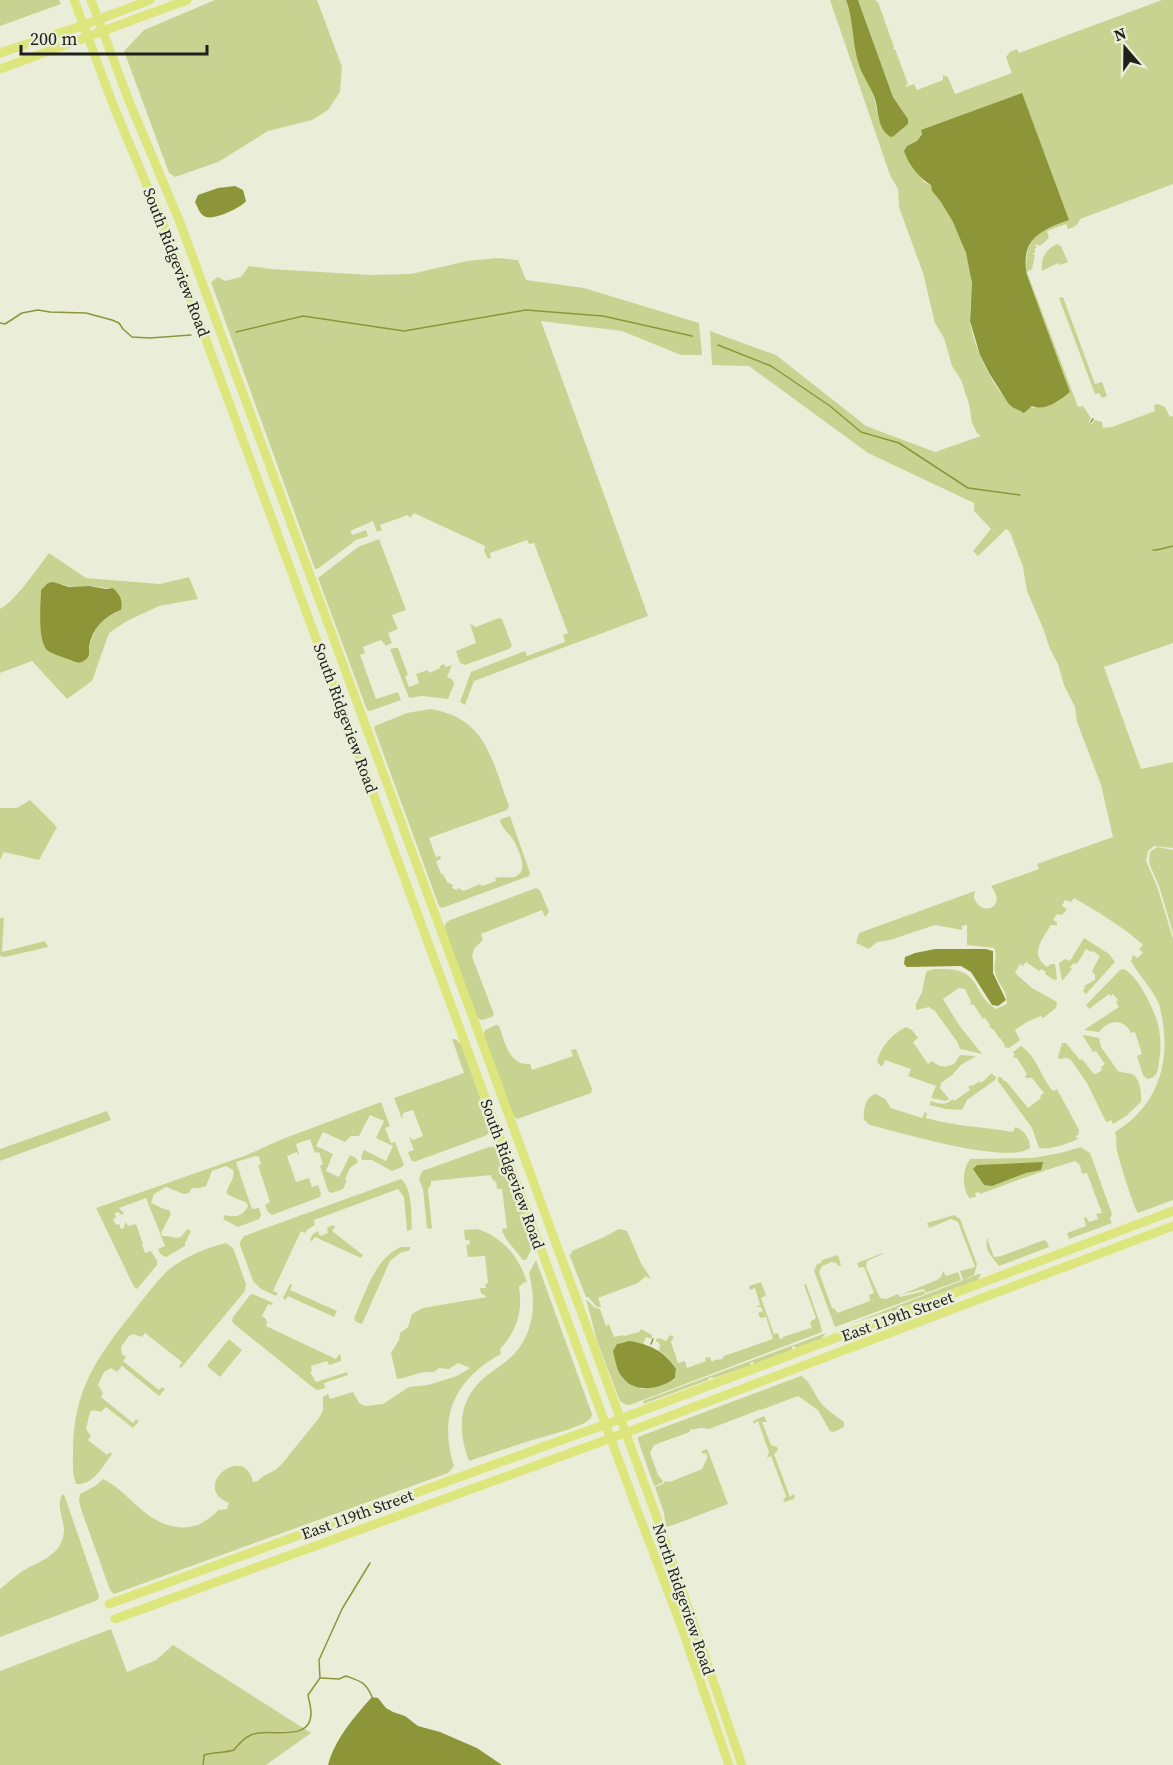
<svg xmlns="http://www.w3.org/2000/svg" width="1173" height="1765" viewBox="0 0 1173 1765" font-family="'Source Serif 4',serif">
<rect width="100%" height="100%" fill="#eaeed9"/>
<!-- green -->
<path fill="#c9d391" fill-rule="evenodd" d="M0,0H59L61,4L0,26Z
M215,0H317L342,67L340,92L328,110L312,120L268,131L218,162L175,177L169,173L124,51L144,30Z
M830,0H846L853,24L856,53L864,75L873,93L879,120L894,136L908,124V119L893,97L858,0H877L875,1L878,2L894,47L893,49H895L908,84L906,85V87L914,84L917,90L943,80V75L948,77L955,94L1012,73L1006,57L1010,52L1017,49L1019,53L1162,0H1173V184L1080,219C1078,225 1075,227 1068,229L1066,224L1047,231L1049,238L1040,246L1037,244L1035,246L1037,248H1035V252L1032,254L1035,255L1032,269L1027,272L1078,407L1083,406L1091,418L1089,422L1092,424L1095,420L1102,422L1103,428L1112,427L1155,411L1154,405L1158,404L1165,407L1170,417L1173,416V643L1104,667L1141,769L1173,762V848L1154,846L1148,851L1146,861L1157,886L1173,939V1200L1138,1213L1135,1208C1128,1189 1122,1170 1117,1151C1116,1144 1117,1138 1115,1132C1161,1104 1173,1056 1159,1004C1152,988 1139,976 1131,961L1133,955L1137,958L1143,953L1139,949L1143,945C1122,926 1098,912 1074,898L1071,902L1065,900L1062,906L1067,909L1064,913L1061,915L1057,914L1053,920L1057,922V925H1051C1042,940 1029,954 1047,967L1051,964H1055L1057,979L1054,980L1045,974L1046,972L1041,969L1039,971L1026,962L1023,966L1020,964L1015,973L1032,988L1057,1002L1056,1008L1043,1018L1041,1016L1027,1022L1015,1030L1020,1040L1009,1048L1004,1047L1005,1045L1000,1038H999L994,1030L989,1027L990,1025L985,1018L983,1019L974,1005L970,1004L971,1002L965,989L959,988L943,999L959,1025L982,1054L960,1049L958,1043L935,1011L929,1007L916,1010V1004L922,992L926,972C932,968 938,969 945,969C982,970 972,994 996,1009L1007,1004C1007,989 998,985 995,972C993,964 998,956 994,948L967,945V925L962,926V930L935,925L890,940L877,942L869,949L856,943L859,933L975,891L974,898C982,918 1008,907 991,886L1039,869L1037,864L1113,837L1101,785L1077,722L1075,707L1064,685L1058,664L1050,649L1043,628L1027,591L1023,567L1010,532L1006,529L978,556L973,551L991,529L974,511V503L868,453L749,366L712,365L710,331L776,355L866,426L935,452L981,436L977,433L972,423L969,404L961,380L952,366L944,338L935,323L923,273L899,207L898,189L890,175ZM921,131L1069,219C1061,223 1053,224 1046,228C1028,238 1024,257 1027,275L1070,392L1061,398L1035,408L1030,407L1021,412C997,399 974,349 970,322C969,310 972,297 972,285C972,275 969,264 966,254C961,237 952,219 943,204C938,197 932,193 931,185L924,182L906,157L910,145L917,141L922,133Z
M1057,244L1061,246L1068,262L1060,265L1058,263L1042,271C1040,259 1046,249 1057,244Z
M498,258L518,260L526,280L584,288L699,323L702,355H681L622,331L541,321L648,616L474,681L465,705L460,702L471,672L525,651L527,656L565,642L563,635L568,633L534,543L529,544L527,540L490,553L491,558L488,559L484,551L485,546L414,513L410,518L408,515L380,525L382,530L377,532L373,521L350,531L353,535L366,530L368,536L356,540L319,568L315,569L211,282L218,277L225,281L241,277L249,266L272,269L369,275L411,274L467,261Z
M1063,297L1095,384L1102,382L1107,396L1102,398L1099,393L1095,394L1059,298Z
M379,539L406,610L392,615L398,629L388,633L392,643L386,646L381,640L363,647L365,653L360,655L376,699L398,692L401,700L370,711L367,710L318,578L358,547Z
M49,553L86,578L160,584L189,577L198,599L159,606L127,621L109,633L92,681L67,699L32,661L0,673V609C17,599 37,569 49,553ZM62,584C71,588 78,586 87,586C96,586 104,589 113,588L121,610C97,620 91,633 88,657L78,663L47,649Z
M499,618L502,619L512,646L509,649L465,665L460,663L456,651L476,643L470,624L476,627Z
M394,648H398L408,675L405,676L409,687L419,683L416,674L428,670L429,673L440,668V666L444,664L446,667L452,665L447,677L453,680L454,684L448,699L422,696L409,698L390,649Z
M430,709C487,718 491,759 509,806L507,810L429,838L436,857L440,856L441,859L436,861L441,874H443L447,882L453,885L452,888L457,890L458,888L464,891L480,884L482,886L496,881L495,878C503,875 511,880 518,875C528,869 518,849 514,841C509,833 503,830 500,821L501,819L510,816L530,873L529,876L442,908L439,906L374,728L375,726L407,713Z
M30,800L57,827L39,860L4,852L0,860V808H17Z
M1157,847L1173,850V933L1159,886L1149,863L1150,852Z
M536,888L540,890L549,912L545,917L542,910L481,934L483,940L474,949L472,957L494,1014L492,1017L482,1020L476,1018L444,928L446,923L450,920Z
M0,918H4L2,952L45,941L48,947L5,957L0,956Z
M1084,938L1109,954L1115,962L1086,994L1083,991L1085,988L1084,986L1095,980V975L1092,971L1100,956L1093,951L1091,952L1086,949L1077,964L1074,963L1070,967L1072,969L1062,981L1059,963L1065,959L1070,961Z
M1124,969C1139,977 1156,1012 1159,1029C1161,1040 1161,1051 1159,1062C1158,1071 1157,1078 1147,1079L1143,1075L1137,1056L1142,1054L1135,1032L1131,1033C1124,1018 1109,1019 1099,1032L1084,1030L1119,1007L1116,1002L1118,1000L1113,994L1111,996L1109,994L1089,1009L1086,1005L1120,970Z
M496,1025L499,1026C505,1042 509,1066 530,1064L532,1070L573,1056L571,1050L576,1049L592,1089L591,1093L517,1119L512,1115L483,1036L485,1030Z
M906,1027L912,1030L918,1038L913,1042L928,1064L932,1061C940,1068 947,1068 955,1063L960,1055L976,1056L961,1065L952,1075L941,1083L940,1088L949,1099L946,1101L931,1098L936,1086L908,1076L911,1069L885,1060L882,1067L877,1062C880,1047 892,1034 906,1027Z
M1084,1035L1099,1038L1101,1047L1118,1071C1121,1072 1128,1073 1132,1074C1140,1078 1142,1094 1141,1102L1126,1116L1113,1124L1111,1120L1107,1122L1105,1120L1087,1083L1071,1060L1067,1058L1059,1059L1058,1057L1062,1043H1066L1080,1060L1082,1059L1093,1073L1096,1074L1102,1070L1101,1067L1105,1064L1096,1051L1093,1052L1083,1036Z
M452,1039H455L461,1044L491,1128L489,1133L485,1136L414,1162L411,1160L408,1152L414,1150L409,1137L413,1140L423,1136L413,1110L403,1113L402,1119L394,1098L464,1073Z
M1021,1046C1035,1055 1041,1075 1051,1089L1054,1091L1057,1089L1079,1130L1078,1135L1075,1136L1078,1139C1067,1144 1051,1150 1039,1148L1032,1128L998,1081V1077H1001L1004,1081H1006L1028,1108L1041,1098L1040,1096L1044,1093L1032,1078H1026L1025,1076L1027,1074L1017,1058H1015L1013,1056L1015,1055L1013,1052Z
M992,1073L994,1076H996L995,1080L967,1100L962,1110L946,1109L929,1105L931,1101C939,1104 945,1106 953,1099L954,1101L970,1090L968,1087L971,1085L972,1086L980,1081L981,1083Z
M876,1094L885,1099L891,1108L922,1118L925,1112L927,1113L926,1118C954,1126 984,1127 1013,1132L1015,1127C1024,1130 1030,1138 1030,1148C1007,1165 899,1132 870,1125L864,1120C863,1111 865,1096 876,1094Z
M381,1102L390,1126L385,1128L391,1143L395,1142L404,1165L402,1167L392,1171L372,1160H362L361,1157L364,1150L386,1161L393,1146L376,1138L384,1121L370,1115L359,1136H351L345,1142L323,1132L316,1146L333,1154L326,1171L339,1177L350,1155L356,1158L358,1162L350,1168L345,1179L347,1180L343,1189L332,1193L328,1191L320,1166L323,1164L319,1152L315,1153L310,1139L296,1144L299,1154L298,1155L297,1152L287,1156L296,1182L309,1178L312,1187L318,1185L321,1193L320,1197L272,1215L268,1212L265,1205L270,1202L258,1165L261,1164L259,1157L256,1156L236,1162L252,1209L259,1208L261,1215L259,1219L238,1227L223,1219L225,1215C235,1218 243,1216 248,1206L246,1202C239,1200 233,1197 227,1194C226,1186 236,1179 233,1170L226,1166L212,1171L206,1186L200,1188H192L189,1193L184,1194L166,1187L154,1194L151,1203L164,1209L169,1210L171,1214L161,1233L162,1236C175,1235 178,1244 187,1229L191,1231L185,1243V1246L166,1257C162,1256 159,1253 158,1249L165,1246L146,1198L119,1208L124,1213L122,1215L118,1212L115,1213L116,1218L113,1219L116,1225L119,1224L121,1229L124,1228L125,1222L128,1226L136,1224L143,1244L142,1245L145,1253L151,1251L157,1261V1265L137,1289L134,1287L96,1208L247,1155L280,1140Z
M107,1111L111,1120L0,1161V1149Z
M489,1147H495L500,1151L534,1244L526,1260H523C517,1251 503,1239 502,1229L507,1228L502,1189H497L496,1182L492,1179L491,1175L431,1181V1185L428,1189L432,1229L427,1228L423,1189L419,1179L422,1171Z
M1081,1147L1090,1153L1112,1214L1110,1219L1112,1223L1069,1239L1067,1233L1086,1226L1084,1218L1086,1217L1089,1222L1098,1219L1096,1214L1102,1213L1087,1173L1082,1174L1080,1165L1075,1161C1044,1170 1013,1182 980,1194L979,1192L975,1193L976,1197L969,1198C962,1187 962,1170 970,1159L1032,1158L1060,1153Z
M401,1179C413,1189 411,1215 412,1229L407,1231L404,1197L398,1189L314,1220L315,1225L308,1229L305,1233L301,1231L273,1291L278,1293L276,1296L261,1289L253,1281L240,1245V1242L244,1236Z
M954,1215L960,1219L977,1264L974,1275L963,1280L960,1271L975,1267L958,1222L951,1219L929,1228L927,1223Z
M333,1225L335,1227L332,1231L363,1255L361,1258L315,1237L312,1241H311L310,1239L313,1234L318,1231L320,1236L328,1233L327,1228Z
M477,1229C503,1237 519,1257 527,1282L523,1283L519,1287C523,1311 517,1331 500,1349L501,1354C455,1379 438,1416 454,1466L448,1473L114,1594L110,1590L81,1509L79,1501L80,1494L95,1486L103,1479C130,1492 143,1522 177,1527C184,1528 193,1527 200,1524C206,1520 214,1516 218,1510L227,1509L229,1503C189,1487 245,1442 253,1482L258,1481L262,1477L275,1470L281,1465L319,1418L323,1410V1397L328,1394L330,1399L353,1392L359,1403L365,1406L383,1404L409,1387L428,1385L457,1376L470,1368L458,1363L449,1369L439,1368L434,1372C417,1371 412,1377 397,1379L391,1353L399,1340L400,1333L408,1327L412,1314L423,1308L487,1297L481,1293L480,1288H486L485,1284L488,1283L485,1256L468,1257L466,1245L470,1244L469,1240H465L464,1230Z
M619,1229L627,1231L641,1263L652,1280L648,1276L650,1280L646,1276L638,1283L598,1298L601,1307H597L588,1297H586L569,1254L571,1255L572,1251L604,1237Z
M990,1238L988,1241L994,1257L1001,1256L1044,1240L1047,1242L1049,1247L999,1266C993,1258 984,1250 987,1240Z
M226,1243L233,1248L246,1284L245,1291L181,1368L179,1367L182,1362L145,1333L142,1337L133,1334L129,1336L121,1347L122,1354L126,1357L123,1361L159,1390L162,1387L165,1389L159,1396L122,1366L117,1372L111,1368L104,1372L98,1385L103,1393L101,1397L133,1423L136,1419L139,1421L133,1428L106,1407L101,1412L93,1410L90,1412L86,1429L91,1436L88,1440L107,1455L110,1452L112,1454C103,1466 93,1486 76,1484C72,1474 73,1462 73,1452C73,1391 96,1358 133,1312C144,1298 155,1283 168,1270C185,1257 205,1248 226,1243Z
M401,1247H410V1250L400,1253L390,1261L362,1324L356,1322L354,1318C365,1295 375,1257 401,1247Z
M883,1253V1254L867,1261L866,1267L880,1298L886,1299L898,1294L900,1297L924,1291L925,1294L835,1327L814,1271L817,1264L821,1263L822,1260L838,1255L841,1265L839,1266L836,1263L832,1262L822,1266L819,1272L832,1308L835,1309L837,1313L870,1301L869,1295L874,1293L864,1267L859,1268L857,1263Z
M536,1260L592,1414L591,1418L585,1423L567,1430L526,1442L469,1461C457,1429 458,1399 486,1376C496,1368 506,1363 515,1353C535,1330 536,1301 529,1273Z
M943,1271L946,1276L958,1272L961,1280L926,1293L924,1289L900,1295L937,1280L941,1277Z
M979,1274H981L978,1280L900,1308L899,1310L881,1314L848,1325Z
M761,1282L766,1295L761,1298L774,1334L778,1333L780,1339H782L783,1337L810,1328L812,1329L810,1322L816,1318L804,1285L806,1284L821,1326L822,1332L630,1405L627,1404L628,1406L620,1401L597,1341L586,1299L594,1307L600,1309L606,1326L609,1324L614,1337L623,1335L624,1336L639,1332L641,1329L652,1335V1339L646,1337L643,1344C623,1340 608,1339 617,1364C619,1370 621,1378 626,1381C630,1385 638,1387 643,1389L674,1380C681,1367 668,1358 659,1350L660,1344L656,1341V1339L659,1338L666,1341L670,1335L674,1337L671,1342L678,1363L685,1361L687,1368L706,1361L705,1358L710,1357L712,1362L715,1360L722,1359L724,1356L773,1339L766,1317L760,1318L758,1313L763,1311L761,1307H756L760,1305L755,1288L750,1290L749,1286Z
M290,1284L292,1285L290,1290L337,1311L334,1317L288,1296L285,1300L283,1298Z
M253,1294L273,1303L272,1305L268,1304L262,1316L266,1319L267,1322L266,1326L336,1359L339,1354L341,1356V1361L329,1365L327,1361L311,1366L312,1371L310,1372L316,1382L347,1372L348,1375L324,1383L325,1388L318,1390L315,1389L234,1324L232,1321L233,1317L250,1295Z
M826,1333L821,1339L796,1348L795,1346L792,1347V1350L754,1364L753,1362L750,1363L751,1366H749L714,1378L710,1377L708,1380L646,1403L644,1404L643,1401Z
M229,1339L242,1350L220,1377L207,1366Z
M801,1376C811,1381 814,1395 821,1403C828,1411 836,1416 844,1422V1427L834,1432L830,1431L818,1410L798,1396L761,1410L759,1409V1410L709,1429L701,1428L690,1430V1432L654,1445L650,1453L658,1475L663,1481L662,1483L654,1486L638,1440V1437Z
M764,1416L767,1422H762L771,1445L777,1447L778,1450L774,1454L790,1497L794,1494L795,1496L794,1499L785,1502L783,1501L786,1496L771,1456L767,1458L769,1452L758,1421L754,1424L753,1421Z
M706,1449L708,1451L728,1504L676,1524L666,1527L664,1513L655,1487L663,1484L665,1481L670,1482L702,1469L708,1456L706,1455L707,1453L703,1454L701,1452Z
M64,1494L99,1596L98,1600L0,1637V1589C9,1582 17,1574 26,1569C43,1560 62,1554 64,1531C64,1518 56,1507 62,1495Z
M111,1629L127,1672L156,1660L173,1645L311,1733L266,1765H0V1671Z"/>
<!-- water -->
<path fill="#8c9639" d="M846,0H858L893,97L908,119V124L894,136L891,137C877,129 879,112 875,99C871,87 863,77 859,65C852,44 854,21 846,0Z
M1022,93L1069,220C1040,230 1020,240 1027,275L1070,392C1060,400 1045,412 1032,406L1024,413L1012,407L1008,403L989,373L980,355L970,321L972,283L966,253L953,222L941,202L932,191L931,185C920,179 908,164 904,151L907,146L917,141L922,134L921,130Z
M235,186L243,190L246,201C241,208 214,220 206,217C200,215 198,208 195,202L198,195L218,188Z
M53,582L69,587L89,586L106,589L113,588C120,595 123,600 121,610C103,617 92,629 89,647C89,653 90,657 85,660C79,665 75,662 68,659C62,657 52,654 47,650C37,640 41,603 41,590L48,583Z
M935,949H986L993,951V973L1006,1000L998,1006L992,1005L971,972L961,966L907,967L904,964L905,957L915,953Z
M1043,1162L1041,1170L1026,1173L992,1186L984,1185L973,1169L977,1165Z
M629,1341C649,1344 665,1351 676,1369L675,1378C662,1389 635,1394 623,1378C617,1372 615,1359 613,1351L617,1344Z
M372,1697L378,1698L386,1708L393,1712L405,1716L418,1726L440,1732L477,1748L502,1765H328C335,1739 354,1717 372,1697Z"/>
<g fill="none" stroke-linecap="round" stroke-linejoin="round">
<!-- stream -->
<path stroke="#8c9639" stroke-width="1.5" d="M0,323L5,324L22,313L38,310L50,312L86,313L112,320L119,323L123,329L132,337L150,338L191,335
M236,332L303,316L404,331L526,310L603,316L692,336
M718,345L771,366L830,406L861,432L899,443L968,488L1020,495
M1091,422L1093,419
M1153,550C1155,551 1168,547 1173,546
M651,1344L653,1339
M321,1678L339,1679L346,1676C360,1681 366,1682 372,1697
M203,1765L204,1755C214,1752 224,1753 234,1750C239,1744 243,1738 251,1735C268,1727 311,1744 311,1713C311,1707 309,1701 308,1695L320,1678L319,1660L342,1609L370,1563"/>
<!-- major -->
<path stroke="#dce67d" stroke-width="9" d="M74,0L114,107L164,226L216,367L636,1507L683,1631L729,1765
M91,0L129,101L179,220L365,724L661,1529L742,1765
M0,53L84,25L150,0
M0,69L187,0
M109,1604L620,1419L1173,1211
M115,1619L625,1433L1173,1226"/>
</g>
<g text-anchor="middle" stroke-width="5" stroke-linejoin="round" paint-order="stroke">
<!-- street labels -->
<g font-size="16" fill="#20211a" stroke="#eaeed9">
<text transform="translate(177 262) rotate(69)" y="6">South Ridgeview Road</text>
<text transform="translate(346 718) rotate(70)" y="6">South Ridgeview Road</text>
<text transform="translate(513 1174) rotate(70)" y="6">South Ridgeview Road</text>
<text transform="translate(897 1316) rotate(-20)" y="6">East 119th Street</text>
<text transform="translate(357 1514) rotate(-20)" y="6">East 119th Street</text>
<text transform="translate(684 1599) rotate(71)" y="6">North Ridgeview Road</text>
</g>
</g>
<!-- north arrow -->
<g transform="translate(1125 48) rotate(340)" stroke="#eaeed9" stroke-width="4.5" paint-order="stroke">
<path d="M0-4.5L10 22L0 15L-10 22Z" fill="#20211a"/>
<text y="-9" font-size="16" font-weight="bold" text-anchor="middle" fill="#20211a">N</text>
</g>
<!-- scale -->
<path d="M21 45v9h186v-9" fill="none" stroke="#20211a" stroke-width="3"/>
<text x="30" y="45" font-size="18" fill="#20211a" stroke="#eaeed9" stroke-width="4.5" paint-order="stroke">200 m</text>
</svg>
